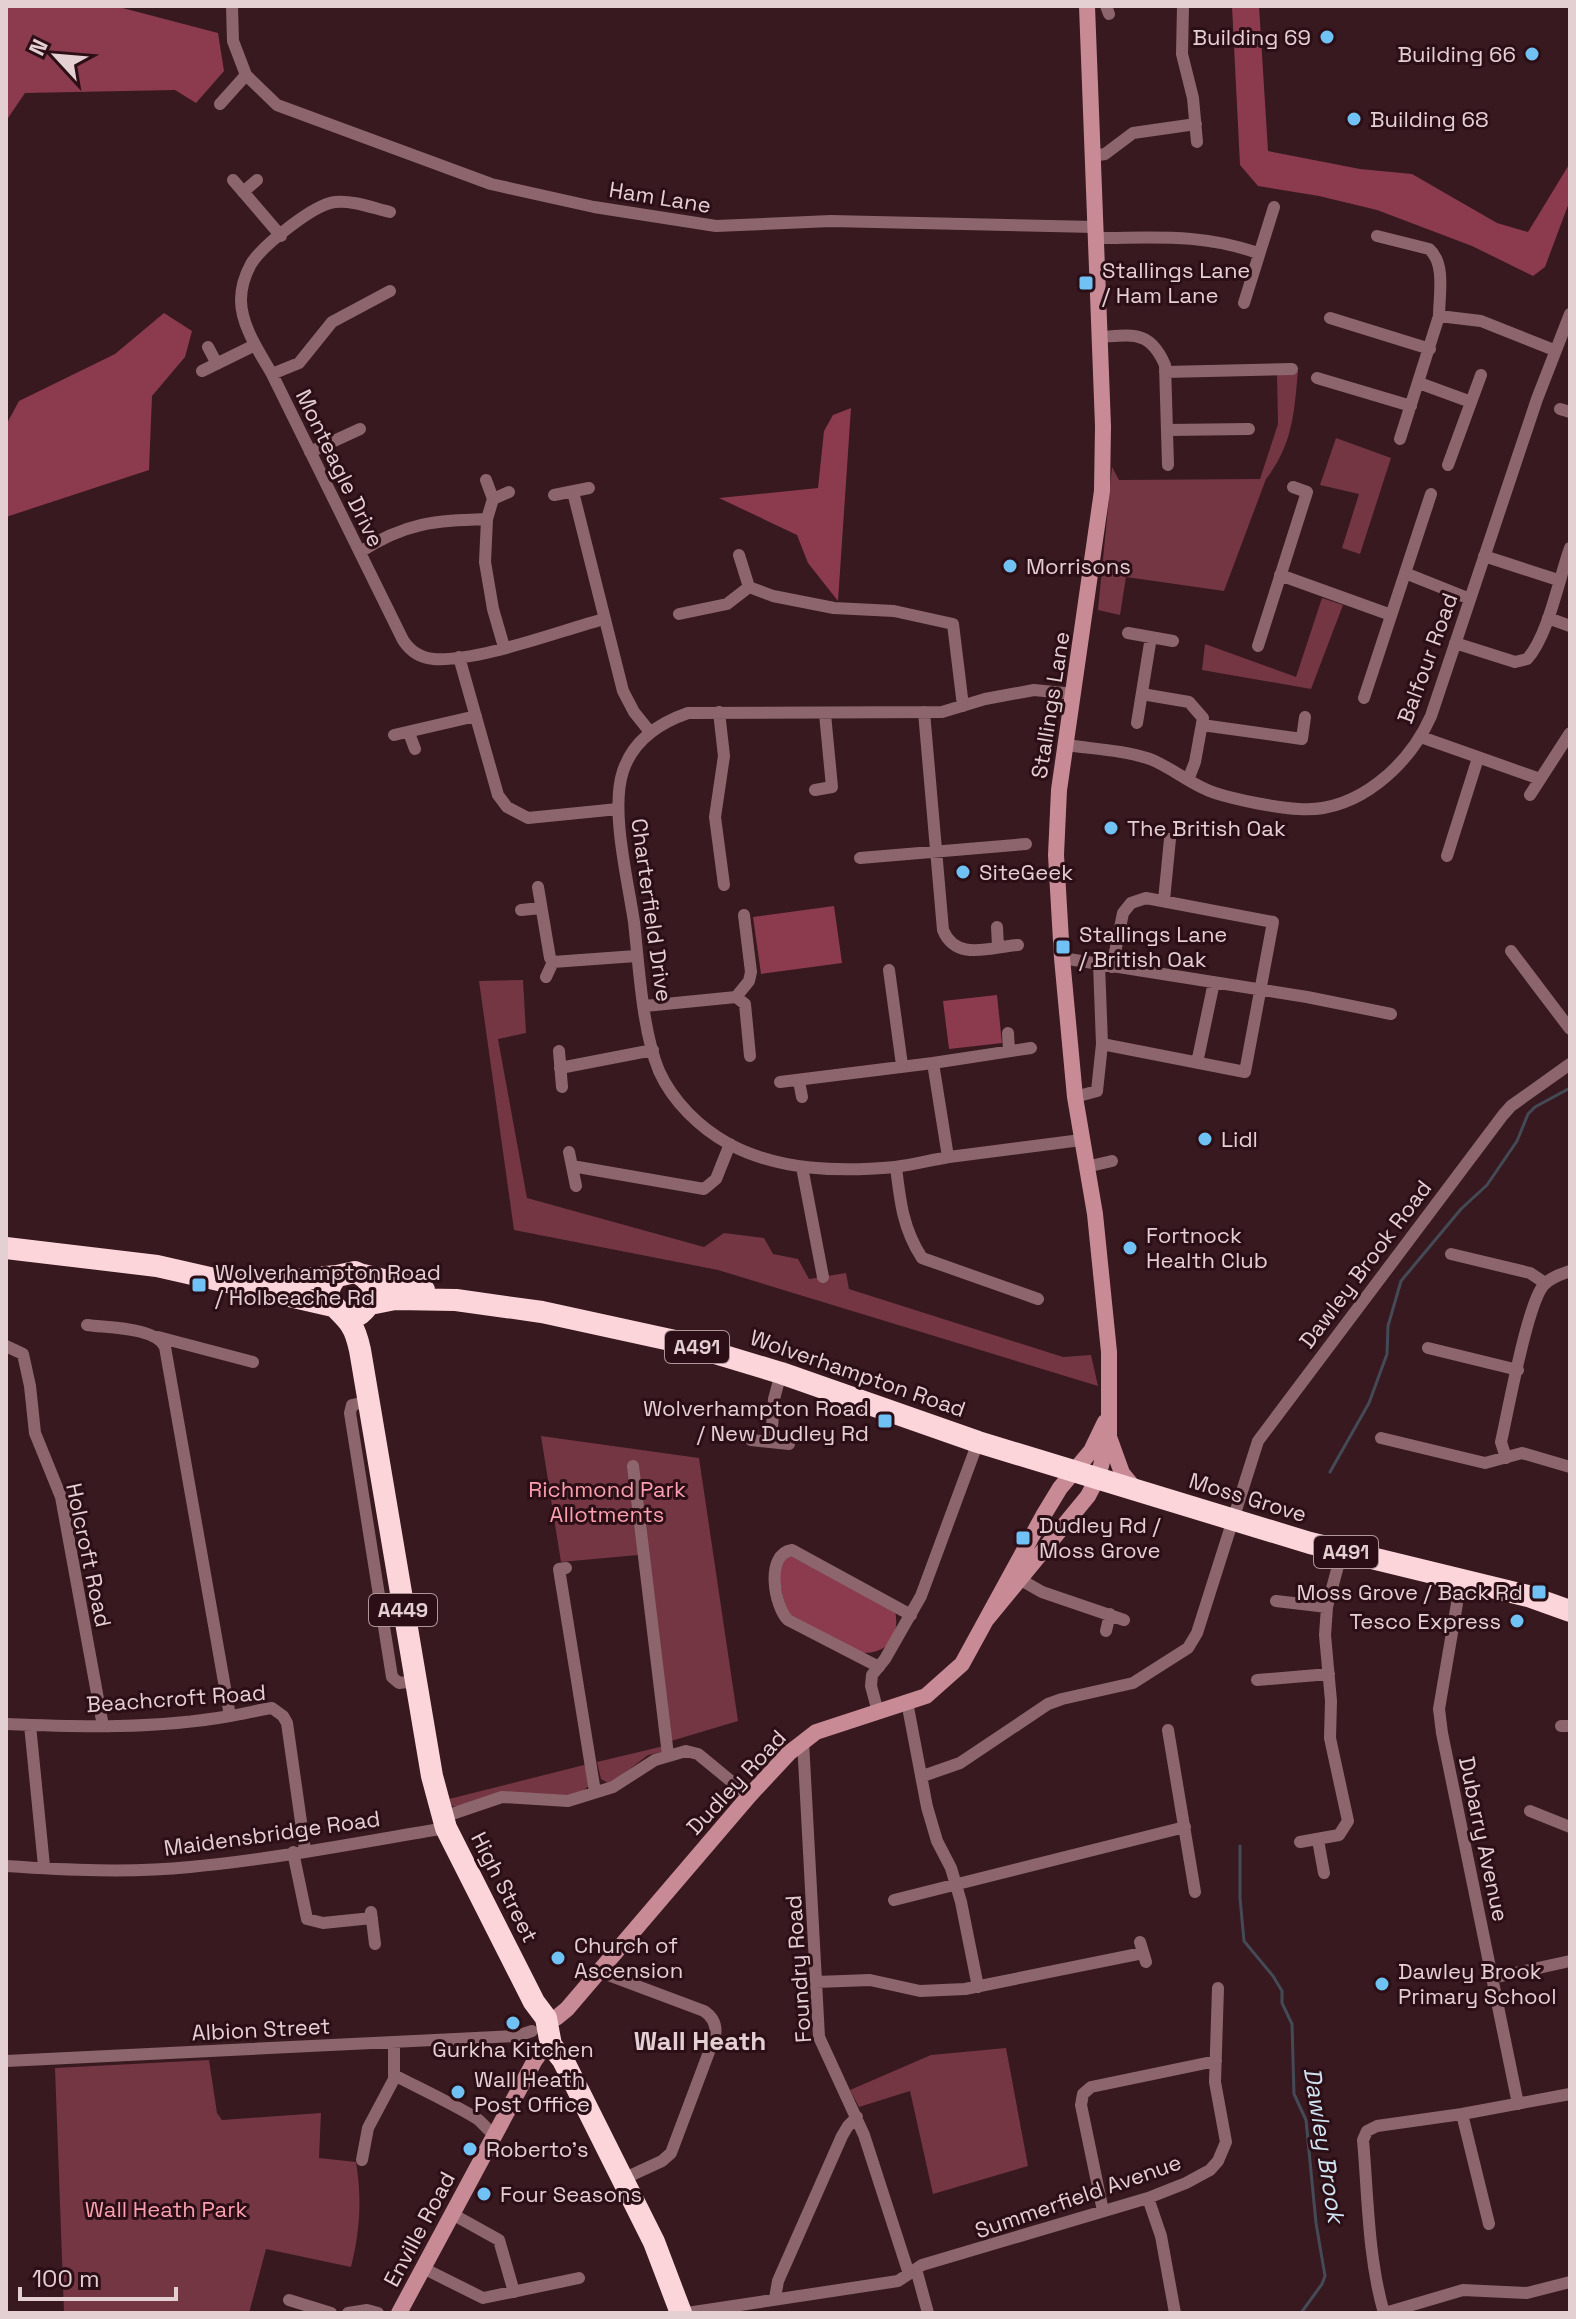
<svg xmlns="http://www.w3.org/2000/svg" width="1576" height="2319" viewBox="0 0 1576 2319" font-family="'Space Grotesk',sans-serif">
<rect width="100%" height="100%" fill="#37191f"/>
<!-- green -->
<path fill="#743643" d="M1298,371C1294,413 1293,444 1266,479L1224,591L1126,577L1120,615L1098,610L1112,467L1119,480L1260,479L1278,424L1277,373Z
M1336,438L1391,458L1360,554L1342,548L1359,494L1320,485Z
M1322,598L1343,605L1311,689L1202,670L1205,644L1296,677Z
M523,980L526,1033L498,1039L527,1198L704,1247L724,1233L764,1238L773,1254L798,1259L809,1279L846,1273L849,1289L1063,1357L1091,1355L1098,1386L718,1270L514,1230L479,981Z
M541,1436L699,1458L738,1721L671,1741L638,1555L561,1562Z
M664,1746L666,1751L648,1755L614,1781L608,1783L601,1779L597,1762Z
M588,1764L589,1786L578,1794L459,1807L451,1806L449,1799Z
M1006,2048L1028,2166L933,2194L910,2091L859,2107L850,2090L931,2055Z
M209,2060L217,2113L222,2120L321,2113L319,2158L356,2162C362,2198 360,2232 351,2267L266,2249L249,2313H64L55,2068Z"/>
<!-- forest -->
<path fill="#8b3b4d" d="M6,6H115L218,33L224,71L196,103L175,90L25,93L6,121Z
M1232,6H1259L1268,151L1360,169L1412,174L1497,223L1528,232L1570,163V200L1545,267L1533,276L1472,246L1377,210L1319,196L1258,186L1240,165Z
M164,313L192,331L185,357L152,396L149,470L6,517V425L19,401L115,354Z
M851,408L838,601L808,563L797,535L719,498L818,488L824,431L833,415Z
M834,906L842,963L761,974L753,917Z
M997,995L1002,1043L949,1049L943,1001Z
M787,1554L895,1610C900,1635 890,1653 863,1653L787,1613L778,1574Z"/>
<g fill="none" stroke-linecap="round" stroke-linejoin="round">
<!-- stream -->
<path stroke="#444b56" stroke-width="3" d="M1330,1472L1369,1403L1387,1354L1388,1326L1401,1281L1461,1209L1487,1185L1517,1141L1528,1114L1535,1107L1570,1088
M1240,1846V1898L1244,1941L1273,1976L1282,1991V2003L1292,2024L1294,2094L1306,2120L1316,2223L1325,2276L1322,2284L1301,2313"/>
<!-- street -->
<path stroke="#8c666c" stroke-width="12" d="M232,6L233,41L246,75L277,105L491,184L594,207L716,226L831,221L1095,227
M1106,6L1109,14
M1183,6L1182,54L1193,98L1197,142
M220,104L246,75
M1092,156L1105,154L1133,133L1196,124
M233,180L281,236
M243,192L257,180
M390,212C373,208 352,200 335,202C314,204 262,246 251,264C245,275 241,288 241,300C241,326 260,353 272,374L403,640C410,651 421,658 434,659C478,662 559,631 604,619
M1377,236L1429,249C1446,263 1439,296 1439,316
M1096,238C1155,238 1200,233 1258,253
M1244,303L1274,207
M1330,318L1430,349
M1100,337C1133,335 1150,330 1165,365L1168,465
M208,347L217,364
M202,371L255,345
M1165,372L1292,369
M272,374L299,363L332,322L390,291
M1317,378L1411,406
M1419,383L1471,402
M1560,409L1570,412
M1167,430L1249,429
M1400,439L1439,316L1481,321L1554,350
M310,452L360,429
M1448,465L1481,375
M486,480L493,499L487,519L485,562L493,609L504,647
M573,492L623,691L634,712L650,732
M554,495L589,488
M493,499L509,492
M360,552C406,522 434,521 487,519
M1484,556L1558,580
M1405,573L1470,599
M1280,575L1391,615
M749,587L773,596L834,608L894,611L953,624L963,706
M679,614L727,604L749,587L739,555
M1548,618L1570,626
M1128,633L1173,641
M1455,643L1515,662L1527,659C1548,637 1559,578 1570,548
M1258,646L1307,492L1293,487
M459,657L498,795L507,807L528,818L618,809
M1074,694L1034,690L985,699L942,712L688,713C659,723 633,741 623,771C610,810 628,881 634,922C639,966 642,1030 659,1071C673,1102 700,1128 729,1144C779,1171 840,1172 895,1167C913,1165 931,1160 949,1157C993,1151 1037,1146 1081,1140
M1142,694L1189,702L1203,718L1195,762L1188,780
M1364,698L1431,494
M719,712L724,756L715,817L724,885
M924,712L943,930C956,962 991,947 1018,945
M1137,723L1151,637
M1202,725L1302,739L1305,717
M409,733L415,749
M394,735L476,716
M1421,737L1540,779
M1066,745C1094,749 1123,750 1150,759C1173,768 1192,786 1215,793C1237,800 1277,808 1299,809C1358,813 1409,765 1431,716L1537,399L1570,314
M815,790L832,787L825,714
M1530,795L1570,733
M1447,856L1478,758
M860,858L1026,844
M538,887L550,958L553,962L636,956
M1164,900L1170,839
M521,910L541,908
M744,915L751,972L749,981L736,997L745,1004L750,1056
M997,927L998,946
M1511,951L1570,1029
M1062,958L1307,997L1391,1014
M1099,964L1102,1044L1245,1072L1273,922L1146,898L1131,903L1123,913L1112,967
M889,970L902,1065
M546,977L553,962
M645,1006L736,997
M1008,1033L1009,1051
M559,1051L562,1087
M1197,1063L1214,982
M560,1068L653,1050
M799,1081L802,1097
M780,1082L933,1063
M1075,1097L1097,1091L1102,1044
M569,1152L576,1186
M948,1157L933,1063L1031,1048
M572,1166L704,1189L716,1179L730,1144
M802,1167L823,1277
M896,1167C900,1201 903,1229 922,1258L1038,1299
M1086,1167L1112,1161
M1451,1254L1530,1273L1545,1283
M87,1325C108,1328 155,1327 165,1347L230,1716
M158,1337L253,1362
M6,1346L23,1354L30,1386L35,1433L61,1497L103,1726
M1428,1348L1518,1370
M370,1401L352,1405L350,1413L392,1677L399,1683L416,1681
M1381,1438L1485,1463L1522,1453L1570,1467
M751,1440L789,1444
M771,1442L774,1399L781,1373
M1506,1458L1501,1442C1508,1411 1527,1306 1543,1286C1549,1278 1561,1274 1570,1271
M633,1466L668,1755
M566,1568L559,1569L595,1792
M1021,1580L1042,1592L1124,1620
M1461,1580L1439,1709L1442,1733L1518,2104
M1276,1601L1327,1607
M1106,1631L1110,1614
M879,1667L788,1620C774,1606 765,1554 792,1550L911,1615
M1257,1680L1329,1674
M907,1702L927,1807L937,1841L951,1868L961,1902L978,1987
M878,1712L871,1686L872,1675L885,1659L921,1596L978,1442
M6,1724C80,1727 156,1729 230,1716C244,1714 258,1710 272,1708L283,1716L287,1723L305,1850
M30,1725L44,1866
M1561,1726H1570
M1168,1730L1195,1892
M803,1741L819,2037L864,2135L909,2274
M923,1776L960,1763L1048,1704L1062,1699L1133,1683L1188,1648L1197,1633L1258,1441L1503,1115L1511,1106L1570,1064
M1530,1811L1570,1827
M443,1817L502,1797L568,1801L613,1787L655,1760L686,1751L698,1754L749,1796
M1318,1840L1324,1873
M1300,1842L1339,1835L1348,1821L1330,1738L1331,1701L1325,1635L1327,1607L1342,1551
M293,1852L307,1919L323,1923L372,1918
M6,1866C66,1870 130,1873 190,1867C276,1859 361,1842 446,1828
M894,1900L1185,1827
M371,1912L375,1944
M1140,1942L1146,1962
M600,1972L704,2011C713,2017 717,2025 715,2036L671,2153L662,2161L623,2179
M1492,1978L1570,1961
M816,1982L870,1980L920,1991L965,1989L1143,1953
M6,2061L517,2036L532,2031
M394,2075C421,2089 449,2102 476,2118C484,2123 486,2130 495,2134
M1462,2114L1489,2224
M362,2160L368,2128L394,2079V2043
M1148,2198L1161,2236L1175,2313
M1103,2211L1081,2105L1083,2094L1091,2087L1216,2061
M454,2215L499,2240L514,2292
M423,2268L483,2298L579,2278
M916,2269L928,2313
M775,2298L778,2281L842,2136L848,2126L857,2117
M289,2300L331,2313
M348,2313L367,2310L378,2313
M687,2313L898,2281L922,2265L1148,2198L1186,2183L1210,2170L1218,2161L1226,2142L1215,2082L1218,1988
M1384,2313C1368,2258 1368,2197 1363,2140L1367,2131L1377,2126L1462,2114L1570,2094
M1385,2313L1463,2290L1527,2293L1570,2282"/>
<!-- secondary -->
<path stroke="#c88b95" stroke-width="16" d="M1109,1437L1122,1473L1136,1490
M987,1619L1088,1496L1098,1477L1109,1435V1352L1095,1214L1075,1097L1062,958L1056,855L1059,790L1102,491L1103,426L1087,6
M546,2018H556L567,2009L749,1796L789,1753L816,1732L926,1696L962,1664L1043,1516L1060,1488L1091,1451L1105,1422
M399,2313L535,2060L545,2046L551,2045"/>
<!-- highway -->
<path stroke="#fcd5da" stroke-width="22" d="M6,1248L157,1266L333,1306
M363,1275L424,1290
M337,1276C316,1301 340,1307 351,1325C356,1332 358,1341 360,1350L432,1776L446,1828L534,2002L546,2018L551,2045L563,2060L654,2242L681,2313
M258,1283L337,1276L355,1272C376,1280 377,1300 360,1314
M370,1304L395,1299L456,1300L542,1312L675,1341L781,1373L978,1442L1310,1543L1528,1596L1570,1611"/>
</g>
<!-- markers -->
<g fill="#70c1f4" stroke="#2c0f16" stroke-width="3">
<circle cx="1327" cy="37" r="8"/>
<circle cx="1532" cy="54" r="8"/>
<circle cx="1354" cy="119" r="8"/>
<rect x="1078" y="275" width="16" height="16" rx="4"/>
<circle cx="1010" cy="566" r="8"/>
<circle cx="1111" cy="828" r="8"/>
<circle cx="963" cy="872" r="8"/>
<rect x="1055" y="939" width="16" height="16" rx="4"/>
<circle cx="1205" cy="1139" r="8"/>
<circle cx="1130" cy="1248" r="8"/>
<rect x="191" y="1277" width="16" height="16" rx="4"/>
<rect x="877" y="1413" width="16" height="16" rx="4"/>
<rect x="1015" y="1530" width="16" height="16" rx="4"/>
<rect x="1531" y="1584" width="16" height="16" rx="4"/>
<circle cx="1517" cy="1621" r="8"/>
<circle cx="558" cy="1958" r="8"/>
<circle cx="1382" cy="1984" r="8"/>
<circle cx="513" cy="2023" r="8"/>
<circle cx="458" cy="2092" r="8"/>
<circle cx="470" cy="2149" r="8"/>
<circle cx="484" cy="2194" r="8"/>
</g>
<g text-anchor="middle" stroke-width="6" stroke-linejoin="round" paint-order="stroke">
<!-- shield labels -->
<g fill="#2c0f16" stroke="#ad959a" stroke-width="2">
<rect x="665" y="1331" width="64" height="32" rx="6"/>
<rect x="1314" y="1536" width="64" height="32" rx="6"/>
<rect x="369" y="1594" width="68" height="32" rx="6"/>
</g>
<g font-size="20" font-weight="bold" fill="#e4cfd2">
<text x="697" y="1354">A491</text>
<text x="1346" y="1559">A491</text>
<text x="403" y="1617">A449</text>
</g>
<!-- poi labels -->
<g font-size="22" fill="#e4cfd2" stroke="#2c0f16" text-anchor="start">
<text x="1311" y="45" text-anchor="end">Building 69</text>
<text x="1516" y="62" text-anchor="end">Building 66</text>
<text x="1370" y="127">Building 68</text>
<text x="1102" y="278">Stallings Lane<tspan x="1102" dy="25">/ Ham Lane</tspan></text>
<text x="1026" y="574">Morrisons</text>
<text x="1127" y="836">The British Oak</text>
<text x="979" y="880">SiteGeek</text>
<text x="1079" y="942">Stallings Lane<tspan x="1079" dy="25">/ British Oak</tspan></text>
<text x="1221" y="1147">Lidl</text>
<text x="1146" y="1243">Fortnock<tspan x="1146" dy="25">Health Club</tspan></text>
<text x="215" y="1280">Wolverhampton Road<tspan x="215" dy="25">/ Holbeache Rd</tspan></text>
<text x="869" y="1416" text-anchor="end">Wolverhampton Road<tspan x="869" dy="25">/ New Dudley Rd</tspan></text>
<text x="1039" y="1533">Dudley Rd /<tspan x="1039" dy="25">Moss Grove</tspan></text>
<text x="1523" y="1600" text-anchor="end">Moss Grove / Back Rd</text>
<text x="1501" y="1629" text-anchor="end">Tesco Express</text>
<text x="574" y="1953">Church of<tspan x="574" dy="25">Ascension</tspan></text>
<text x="1398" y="1979">Dawley Brook<tspan x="1398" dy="25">Primary School</tspan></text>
<text x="513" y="2057" text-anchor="middle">Gurkha Kitchen</text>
<text x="474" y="2087">Wall Heath<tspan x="474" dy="25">Post Office</tspan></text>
<text x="486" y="2157">Roberto's</text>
<text x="500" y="2202">Four Seasons</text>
</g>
<!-- street labels -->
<g font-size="22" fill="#e4cfd2" stroke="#2c0f16">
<text transform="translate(660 197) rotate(9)" y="8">Ham Lane</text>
<text transform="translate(340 468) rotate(64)" y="8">Monteagle Drive</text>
<text transform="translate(1427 658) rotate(-70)" y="8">Balfour Road</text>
<text transform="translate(1050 705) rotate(-81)" y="8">Stallings Lane</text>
<text transform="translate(652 910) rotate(82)" y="8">Charterfield Drive</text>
<text transform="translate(1365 1264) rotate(-53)" y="8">Dawley Brook Road</text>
<text transform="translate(858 1373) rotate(19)" y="8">Wolverhampton Road</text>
<text transform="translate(1248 1497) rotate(17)" y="8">Moss Grove</text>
<text transform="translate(89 1555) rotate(78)" y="8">Holcroft Road</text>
<text transform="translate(176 1698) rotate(-4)" y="8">Beachcroft Road</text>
<text transform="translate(736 1782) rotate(-47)" y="8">Dudley Road</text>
<text transform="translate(272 1833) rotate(-8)" y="8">Maidensbridge Road</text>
<text transform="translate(1484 1839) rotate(78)" y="8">Dubarry Avenue</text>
<text transform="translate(505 1887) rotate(63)" y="8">High Street</text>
<text transform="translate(798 1969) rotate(-94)" y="8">Foundry Road</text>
<text transform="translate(261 2029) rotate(-3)" y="8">Albion Street</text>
<text transform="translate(1078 2196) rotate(-19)" y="8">Summerfield Avenue</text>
<text transform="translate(419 2229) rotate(-62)" y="8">Enville Road</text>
</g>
<!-- park labels -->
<g font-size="22" fill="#fc9faf" stroke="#2c0f16">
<text x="607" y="1497">Richmond Park<tspan x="607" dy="25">Allotments</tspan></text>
<text x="166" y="2217">Wall Heath Park</text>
</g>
<!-- water labels -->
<g font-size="24" font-style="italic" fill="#cfe3f1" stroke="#2c0f16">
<text transform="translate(1324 2145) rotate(81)" y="8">Dawley Brook</text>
</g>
<!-- quarter labels -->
<g font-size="26" font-weight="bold" fill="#e4cfd2" stroke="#2c0f16">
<text x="700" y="2050">Wall Heath</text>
</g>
</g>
<!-- border -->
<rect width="1576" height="2319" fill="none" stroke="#e4cfd2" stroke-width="16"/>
<!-- north arrow -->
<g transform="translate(56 56) rotate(296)" stroke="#2c0f16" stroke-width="6" paint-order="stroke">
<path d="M0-6L14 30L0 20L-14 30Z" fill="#e4cfd2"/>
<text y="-12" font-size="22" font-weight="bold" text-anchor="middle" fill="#e4cfd2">N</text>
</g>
<!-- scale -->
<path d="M20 2287v12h156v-12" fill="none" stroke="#e4cfd2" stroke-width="4"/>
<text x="32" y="2287" font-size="24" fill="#e4cfd2" stroke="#2c0f16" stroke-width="6" paint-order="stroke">100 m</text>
</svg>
